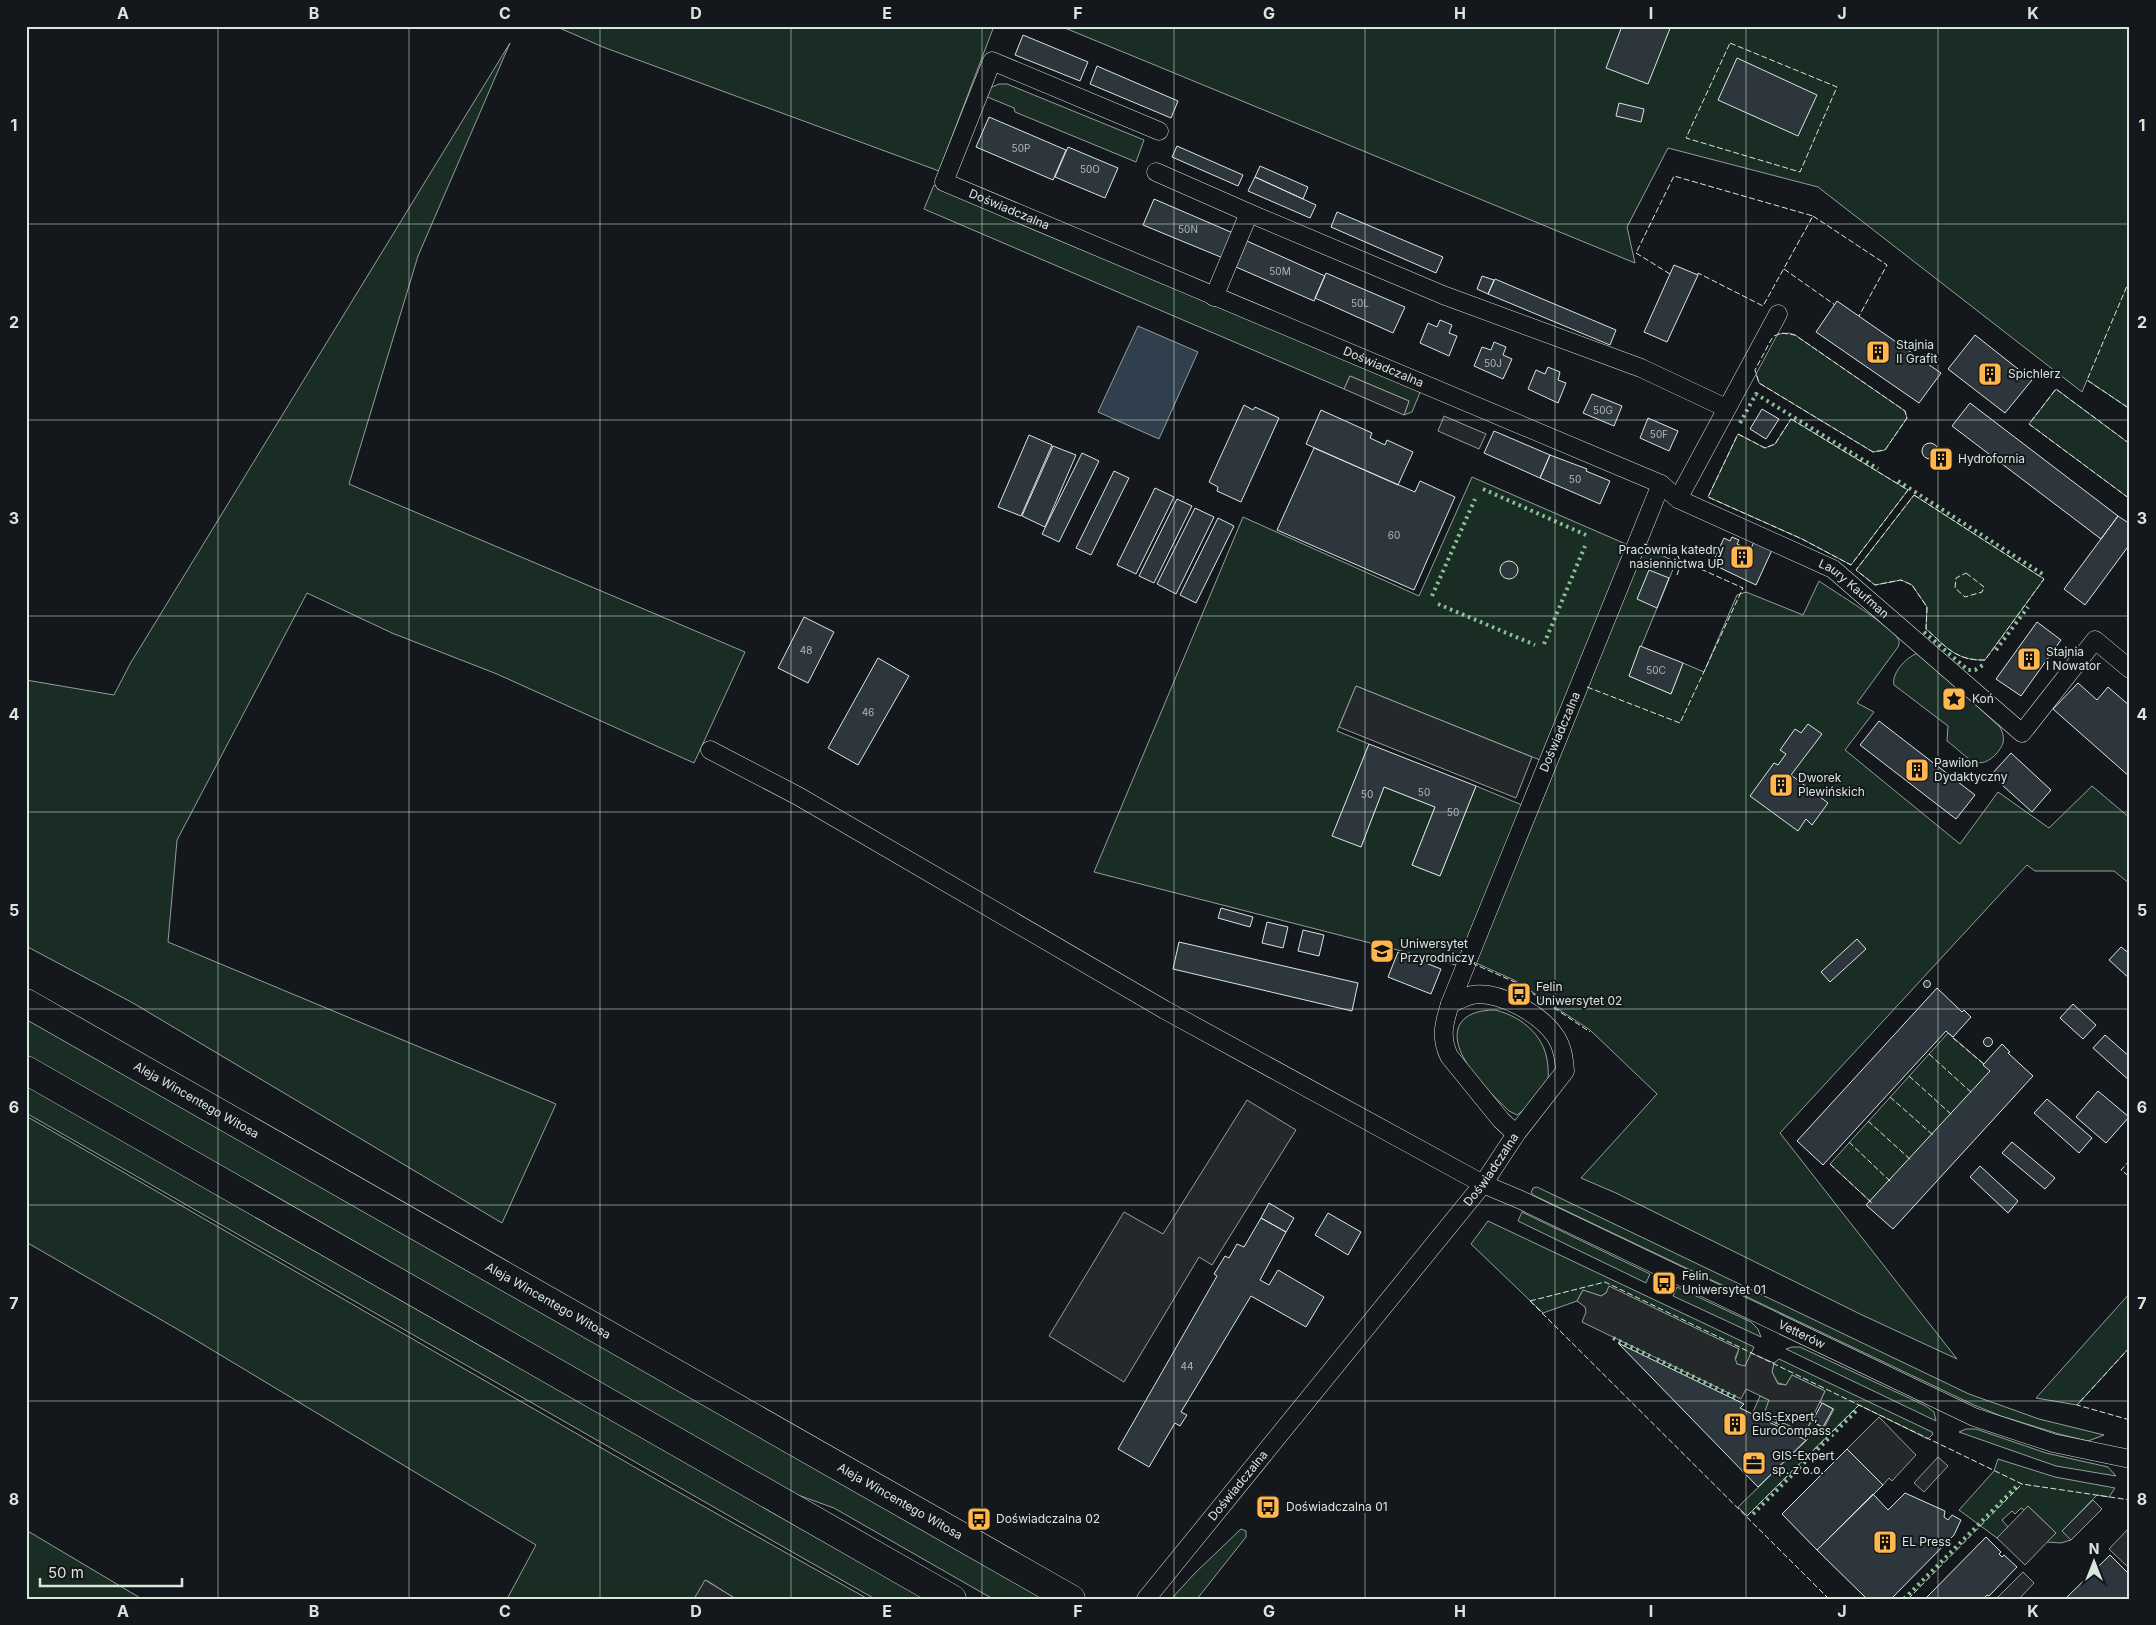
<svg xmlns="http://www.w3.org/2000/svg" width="2156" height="1625" viewBox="0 0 2156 1625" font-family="Inter,sans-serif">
<rect width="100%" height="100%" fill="#14181c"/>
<!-- green -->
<path fill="#1a2d24" stroke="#939e99" d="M555,26H994L939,171L603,47Z
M1060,26H2130V409L2087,380L2082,392L1818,187L1668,148L1627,227L1635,263Z
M510,43L418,256L349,484L745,652L694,763L497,674L392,633L307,593L177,840L168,942L556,1104L502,1223L133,1003L26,946V680L114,695L130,664Z
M999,84H1007L1144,140L1136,162L1015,112L1014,108L985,96L987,89Z
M934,185L1421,390L1412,412L1404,415L1409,401L1350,376L1344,389L924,209Z
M1789,333L1795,335L1905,411L1907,418L1885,450L1873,452L1759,383L1755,370L1774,336L1778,334Z
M2056,389L2130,444V499L2029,424Z
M1791,419L1908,490L1851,565L1802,539L1708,497L1738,434L1765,448L1775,444Z
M1472,477L1628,545L1540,760L1356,686L1337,731L1369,744L1333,835L1361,847L1384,787L1435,807L1412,865L1440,876L1476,786L1522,805L1456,965L1094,872L1243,517L1419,596Z
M1914,495L2044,579L1985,660C1955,661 1946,646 1926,629L1927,607L1912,585L1901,580L1875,585L1856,570Z
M1644,547L1676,562L1629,676L1671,694L1683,663L1704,672L1737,595L1746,592L1803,615L1819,581C1833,591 1893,627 1898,639C1900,642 1899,644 1898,647L1857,703L1874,712L1845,750L1960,844L1998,792L2049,828L2092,786L2130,818V884L2114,871H2035L2027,865L1780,1133L1957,1359L1860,1314L1616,1193L1581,1178L1657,1094L1590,1030L1514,980L1476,963Z
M1919,653L2000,727C2003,733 2004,737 2003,743C2000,752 1987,766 1976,762C1966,759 1956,747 1947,741L1948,726L1894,685C1891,673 1908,655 1919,653Z
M1495,1010C1524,1017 1547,1038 1548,1068C1548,1073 1549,1079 1547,1083C1542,1094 1529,1104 1521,1112L1517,1115L1509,1111C1494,1096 1476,1081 1466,1062C1447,1031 1459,1010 1495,1010Z
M26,1014L1050,1599H993L834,1508L773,1486L26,1056Z
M1948,1033L1985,1065L1993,1070L1872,1203L1830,1164Z
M26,1083L931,1599H875L787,1549L26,1113Z
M26,1116L657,1480L868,1599H736L706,1580L694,1599H507L536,1545L184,1333L26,1242Z
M1537,1187L1969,1394L2039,1419L2104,1435L2088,1441L2059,1434L2001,1416L1974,1405L1535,1196L1531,1193L1533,1188Z
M1522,1212L1650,1274L1646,1283L1518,1221Z
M1488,1221L1754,1347L1745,1367L1737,1364L1735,1361L1739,1349L1609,1287L1606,1293L1601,1296L1583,1290L1577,1301L1543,1313L1471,1244Z
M1677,1287L1751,1322L1758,1329L1761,1337L1673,1296Z
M2130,1293V1347L2077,1405L2036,1398Z
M1792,1347H1800L1926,1406L1934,1412L1936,1421L1786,1349Z
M1779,1359L1932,1432L1933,1434L1928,1439L1859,1405L1747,1516L1738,1507L1808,1439L1753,1412L1760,1396L1769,1400L1765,1414L1805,1433L1811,1422L1824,1428L1834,1409L1820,1402L1825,1391L1792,1375L1786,1385L1778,1383L1772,1372L1774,1363Z
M1966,1429H1976L2046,1453L2108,1467L2116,1476L2056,1466L1959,1432Z
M1998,1459L2055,1477L2115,1488L2109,1497L2097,1495L2062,1531L2071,1540L2061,1543L2047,1542L2056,1533L2028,1506L2024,1510L2021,1508L2015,1514L2012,1511L2002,1520L2008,1527L1997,1538L1959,1510L1994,1471Z
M1241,1529L1246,1531V1537L1197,1599L1173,1597L1195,1573Z
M26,1530L142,1599H26Z"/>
<!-- parking -->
<path fill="#24282b" stroke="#939e99" d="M1350,376L1409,401L1404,415L1344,389Z
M1444,416L1486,434L1479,449L1438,431Z
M1356,686L1532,757L1516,798L1339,727Z
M1247,1100L1296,1130L1212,1265L1199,1257L1124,1382L1049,1336L1124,1212L1163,1234Z
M1609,1286L1739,1349L1735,1358L1737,1364L1745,1366L1751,1353L1774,1363L1772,1372L1778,1384L1786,1385L1792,1375L1825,1391L1805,1433L1764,1414L1769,1400L1746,1389L1741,1399L1582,1322L1586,1312L1585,1307L1577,1301L1583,1290L1601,1296L1606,1293Z
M1879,1417L1916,1455L1892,1481L1889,1478L1883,1485L1847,1449Z
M1938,1457L1948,1466L1924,1492L1914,1483Z
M2093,1500L2102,1509L2071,1540L2062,1531Z
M2028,1506L2056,1533L2025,1565L1997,1538Z
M2130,1527V1569L2109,1549Z
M2023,1572L2034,1583L2019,1599H1996Z
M705,1580L736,1599H694Z"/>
<!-- water -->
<path fill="#2f3f4d" stroke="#939e99" d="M1138,326L1198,352L1159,439L1098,412Z"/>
<!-- building -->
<path fill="#2c363c" stroke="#d8e6dc" d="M1622,26H1671L1648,84L1606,68Z
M1023,35L1088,62L1080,81L1015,55Z
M1737,58L1817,95L1798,136L1718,100Z
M1097,66L1178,101L1171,118L1090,84Z
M1619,103L1644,109L1641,122L1616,116Z
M989,117L1066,150L1053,180L976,147Z
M1177,146L1243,175L1238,186L1172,157Z
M1068,147L1118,168L1105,198L1055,177Z
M1260,166L1308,187L1303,199L1255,177Z
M1255,177L1316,205L1310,218L1248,191Z
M1154,199L1233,233L1223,258L1143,225Z
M1337,212L1443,257L1436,273L1331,227Z
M1247,241L1325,276L1314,301L1236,267Z
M1674,265L1698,275L1667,342L1644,332Z
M1326,273L1405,307L1393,333L1315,298Z
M1482,276L1494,280L1488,294L1477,289Z
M1495,279L1616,330L1610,345L1488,294Z
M1837,301L1941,373L1919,403L1816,332Z
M1440,320L1452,325L1449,333L1457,336L1449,356L1420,343L1428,323L1437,327Z
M1975,335L2032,380L2005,413L1948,369Z
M1494,342L1506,347L1503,355L1512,359L1503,379L1474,366L1482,347L1491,350Z
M1548,367L1560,372L1558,380L1566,383L1558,403L1528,389L1536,370L1545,374Z
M1592,394L1622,406L1614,426L1583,413Z
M1970,403L2118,516L2101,539L1952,426Z
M1244,405L1253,410L1255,407L1279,418L1241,502L1217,491L1218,487L1209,482Z
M1762,409L1779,419L1766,439L1750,429Z
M1321,410L1372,433L1370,438L1385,445L1387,440L1413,452L1398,485L1306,444Z
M1648,418L1678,431L1669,451L1640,438Z
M1494,431L1550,455L1540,478L1484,453Z
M1029,435L1052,445L1021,516L998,507Z
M1922 451a8 8 0 1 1 16 0a8 8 0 1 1-16 0Z
M1053,446L1076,455L1045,527L1022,516Z
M1314,448L1415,492L1420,481L1455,497L1414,590L1277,530Z
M1941,450L1949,456L1941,467L1932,461Z
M1082,453L1099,461L1059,542L1042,534Z
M1550,455L1587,469L1586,471L1610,481L1600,504L1540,478Z
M1114,471L1129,478L1091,555L1076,548Z
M1155,488L1174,497L1136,574L1117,565Z
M1177,499L1192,506L1154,583L1139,576Z
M1195,508L1214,517L1176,594L1157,584Z
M2118,516L2130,524V544L2085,605L2064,589Z
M1218,518L1234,526L1196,603L1180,595Z
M1732,537L1739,540L1737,544L1750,550L1754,542L1772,550L1756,585L1712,564L1724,538L1730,541Z
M1500 570a9 9 0 1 1 18 0a9 9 0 1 1-18 0Z
M1649,570L1669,578L1657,608L1637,599Z
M804,617L834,632L808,683L778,668Z
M2037,622L2061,640L2021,696L1996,679Z
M1640,646L1683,663L1671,694L1629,676Z
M878,658L909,676L858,765L828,748Z
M2078,683L2097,700L2108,687L2130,706V777L2053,709Z
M1879,721L1975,795L1956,819L1860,745Z
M1808,724L1822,734L1791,775L1828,803L1812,825L1806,819L1798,831L1750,796L1774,763L1778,765L1786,754L1780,750L1795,729L1801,733Z
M1369,744L1476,786L1440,876L1412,865L1435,807L1384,787L1361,847L1332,836Z
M2011,753L2051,790L2032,812L1991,775Z
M1221,908L1253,917L1250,927L1218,918Z
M1267,922L1288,927L1283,948L1262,943Z
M1303,930L1324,935L1319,956L1298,951Z
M1857,939L1866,949L1830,982L1821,972Z
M1179,942L1358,983L1352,1011L1173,969Z
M2121,947L2130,954V979L2109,960Z
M1398,952L1441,969L1431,994L1388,977Z
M1923.5 984a3.5 3.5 0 1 1 7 0a3.5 3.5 0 1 1-7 0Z
M1937,988L1962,1012L1964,1010L1971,1017L1953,1037L1946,1031L1823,1165L1797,1141Z
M2073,1004L2096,1025L2083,1039L2060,1018Z
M2105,1035L2130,1057V1081L2093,1048Z
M1983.5 1042a4.5 4.5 0 1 1 9 0a4.5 4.5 0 1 1-9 0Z
M2002,1044L2010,1052L2008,1053L2033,1076L1893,1229L1866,1205L1990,1071L1983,1065Z
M2098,1091L2129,1117L2106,1143L2076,1117Z
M2047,1099L2092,1138L2079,1153L2034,1113Z
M2012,1142L2055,1178L2045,1189L2002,1153Z
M1980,1166L2018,1201L2008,1213L1970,1177Z
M1269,1203L1294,1218L1286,1232L1261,1218Z
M1328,1213L1361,1232L1348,1255L1315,1235Z
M1261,1218L1286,1232L1260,1280L1269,1285L1278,1270L1324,1297L1306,1327L1251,1296L1181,1412L1187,1415L1180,1426L1175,1423L1149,1467L1118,1449L1217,1276L1214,1274L1225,1256L1229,1258L1237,1244L1244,1247Z
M1618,1343L1744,1404L1740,1408L1806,1440L1758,1487Z
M1822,1403L1833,1409L1823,1427L1812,1422Z
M1847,1449L1883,1485L1817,1550L1782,1514Z
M1905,1493L1945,1511L1944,1517L1948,1520L1952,1515L1961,1520L1954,1535L1891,1599H1867L1817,1550L1873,1494L1888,1510Z
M1986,1537L2001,1552L1999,1554L2002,1557L2004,1555L2017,1567L1989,1596L1987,1595L1983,1599H1925Z
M2110,1555L2130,1575V1599H2065Z"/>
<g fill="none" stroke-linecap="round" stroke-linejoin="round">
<!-- minor casing -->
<g stroke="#d8e6dc" stroke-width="19">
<g id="minor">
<path id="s1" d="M1159,131L992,61L944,182L1661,484L1450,1004C1444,1023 1440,1037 1449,1056L1501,1120L1516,1134"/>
<path d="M1156,172L1249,213"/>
<path d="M1214,297L1249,213L1443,295L1641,368L1726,408"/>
<path id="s2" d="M1661,484L1678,499L1833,569L2022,733L2095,640L2130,669"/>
<path d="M1678,499L1778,314"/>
<path id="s3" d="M710,750L798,796L1165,1010L1483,1184L1521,1200L1974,1417L2053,1443L2130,1459"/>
<path id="s4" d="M1146,1599L1483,1184L1516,1134L1565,1071C1564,1059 1563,1048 1556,1037C1542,1015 1499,990 1472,995C1464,997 1457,1001 1450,1004"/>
</g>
</g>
<!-- primary casing -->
<g stroke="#d8e6dc" stroke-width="29">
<g id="primary">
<path id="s5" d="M26,1003L1071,1599"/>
<path d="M26,1070L952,1599"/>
</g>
</g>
<!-- minor -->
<use href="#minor" stroke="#14181c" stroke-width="18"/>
<!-- primary -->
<use href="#primary" stroke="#14181c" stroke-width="28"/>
<!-- hedge -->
<path stroke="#8ac095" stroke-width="4" stroke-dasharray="2.5 4" stroke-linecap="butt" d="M1740,423L1756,394L1878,469
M1898,481L2044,575
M1483,489L1586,535
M1432,596L1475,499
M1438,604L1535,645
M1924,632L1968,670H1975L1983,665
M1544,644L1585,546
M1996,650L2028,607
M1613,1338L1650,1356
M1657,1359L1739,1399
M1764,1416L1803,1435
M1753,1514L1857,1410
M1904,1599L2017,1486"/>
<!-- fence -->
<path stroke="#d8e6dc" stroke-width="1" stroke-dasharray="6 2.5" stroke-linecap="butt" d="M1730,43L1837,87L1800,172L1686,138Z
M1813,216L1887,265L1859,316
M1784,269L1835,305
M1670,274L1636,253L1674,176L1813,216L1763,306L1698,273V275
M2130,279L2087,380L2130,409
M1782,333L1795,335L1905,411L1907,418L1885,450L1873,452L1759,383L1755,370L1771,340L1774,336Z
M1791,419L1908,490L1851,565L1802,539L1708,497L1738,434L1765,448L1775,444Z
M2130,444L2056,389L2029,424L2130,499
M1914,495L2044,579L1985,660C1955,661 1946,646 1926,629L1927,607L1912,585L1901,580L1875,585L1856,570Z
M1644,544L1678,556L1681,563L1677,575
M1966,573L1984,587L1982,592L1965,597L1955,588L1956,578Z
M1587,687L1680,723L1743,588L1694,566
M1475,962L1474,964L1517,983L1590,1032
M1953,1038L1985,1065
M1929,1054L1972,1093
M1909,1076L1952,1115
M1890,1097L1933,1135
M1868,1121L1911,1160
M1849,1142L1891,1182
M2130,1160L2121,1170L2130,1177
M1830,1164L1872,1203
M1530,1301L1605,1282L2022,1484L2130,1500
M1530,1301L1829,1599
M2130,1347L2077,1405L2130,1420
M1747,1516L1859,1405
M1908,1599L2022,1484"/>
</g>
<!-- grid -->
<path fill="none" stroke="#d8e6dc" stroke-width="1" stroke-opacity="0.55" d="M218,26V1599M409,26V1599M600,26V1599M791,26V1599M982,26V1599M1174,26V1599M1365,26V1599M1555,26V1599M1746,26V1599M1938,26V1599M26,224H2130M26,420H2130M26,616H2130M26,812H2130M26,1009H2130M26,1205H2130M26,1401H2130"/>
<!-- icons -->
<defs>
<g id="building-square" transform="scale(1.25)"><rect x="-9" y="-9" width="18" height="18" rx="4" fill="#ffb74d" stroke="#14181c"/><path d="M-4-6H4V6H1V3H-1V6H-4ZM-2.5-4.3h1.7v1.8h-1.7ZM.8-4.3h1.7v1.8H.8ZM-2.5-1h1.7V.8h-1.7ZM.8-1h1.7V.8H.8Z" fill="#111"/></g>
<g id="sight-square" transform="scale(1.25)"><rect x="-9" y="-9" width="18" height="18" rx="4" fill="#ffb74d" stroke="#14181c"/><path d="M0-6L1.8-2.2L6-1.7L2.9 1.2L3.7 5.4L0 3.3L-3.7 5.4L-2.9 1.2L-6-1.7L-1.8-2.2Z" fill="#111"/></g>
<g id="university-square" transform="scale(1.25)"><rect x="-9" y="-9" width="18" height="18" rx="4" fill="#ffb74d" stroke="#14181c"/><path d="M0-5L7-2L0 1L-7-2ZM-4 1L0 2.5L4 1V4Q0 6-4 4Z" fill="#111"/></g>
<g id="bus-square" transform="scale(1.25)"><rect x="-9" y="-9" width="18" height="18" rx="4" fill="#ffb74d" stroke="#14181c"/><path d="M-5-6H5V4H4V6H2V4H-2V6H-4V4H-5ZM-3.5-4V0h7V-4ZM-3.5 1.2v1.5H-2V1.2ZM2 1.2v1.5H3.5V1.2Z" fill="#111"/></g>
<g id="office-square" transform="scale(1.25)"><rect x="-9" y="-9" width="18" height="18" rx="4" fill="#ffb74d" stroke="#14181c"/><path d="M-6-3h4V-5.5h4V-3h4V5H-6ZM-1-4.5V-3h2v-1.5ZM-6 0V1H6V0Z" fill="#111"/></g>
</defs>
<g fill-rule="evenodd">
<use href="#building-square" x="1878" y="352"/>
<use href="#building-square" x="1990" y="374"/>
<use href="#building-square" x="1941" y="459"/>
<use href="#building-square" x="1742" y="557"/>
<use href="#building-square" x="2029" y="659"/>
<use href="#sight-square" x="1954" y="699"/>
<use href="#building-square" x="1917" y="770"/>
<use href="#building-square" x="1781" y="785"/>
<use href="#university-square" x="1382" y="951"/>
<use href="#bus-square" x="1519" y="994"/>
<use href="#bus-square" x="1664" y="1283"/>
<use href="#building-square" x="1735" y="1424"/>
<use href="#office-square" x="1754" y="1463"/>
<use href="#bus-square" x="1268" y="1507"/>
<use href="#bus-square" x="979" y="1519"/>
<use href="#building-square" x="1885" y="1542"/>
</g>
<g text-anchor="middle" stroke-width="4" stroke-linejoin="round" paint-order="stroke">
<!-- number labels -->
<g font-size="10" fill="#adbab4">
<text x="1021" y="152">50P</text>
<text x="1090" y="173">50O</text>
<text x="1188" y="233">50N</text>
<text x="1280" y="275">50M</text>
<text x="1360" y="307">50L</text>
<text x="1493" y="367">50J</text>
<text x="1603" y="414">50G</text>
<text x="1659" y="438">50F</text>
<text x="1575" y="483">50</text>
<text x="1394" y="539">60</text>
<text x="806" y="654">48</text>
<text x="1656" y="674">50C</text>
<text x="868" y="716">46</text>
<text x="1424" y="796">50</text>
<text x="1367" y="798">50</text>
<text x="1453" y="816">50</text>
<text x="1187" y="1370">44</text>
</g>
<!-- street labels -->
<g font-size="12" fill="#d8e6dc" stroke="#14181c">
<text dy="4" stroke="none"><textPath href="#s1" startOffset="382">Doświadczalna</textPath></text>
<text dy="4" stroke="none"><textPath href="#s1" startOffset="788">Doświadczalna</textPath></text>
<text dy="4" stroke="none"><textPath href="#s2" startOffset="221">Laury Kaufman</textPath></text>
<text transform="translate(1560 732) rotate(-67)" y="4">Doświadczalna</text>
<text dy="4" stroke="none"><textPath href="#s5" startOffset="196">Aleja Wincentego Witosa</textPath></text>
<text dy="4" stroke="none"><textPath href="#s4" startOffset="551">Doświadczalna</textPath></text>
<text dy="4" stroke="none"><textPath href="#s5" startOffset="601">Aleja Wincentego Witosa</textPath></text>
<text dy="4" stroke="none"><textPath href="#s3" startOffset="1239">Vetterów</textPath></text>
<text dy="4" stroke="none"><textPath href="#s4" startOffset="146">Doświadczalna</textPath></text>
<text dy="4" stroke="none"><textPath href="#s5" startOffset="1006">Aleja Wincentego Witosa</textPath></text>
</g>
<!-- poi labels -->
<g font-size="12" fill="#d8e6dc" stroke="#14181c" text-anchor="start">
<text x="1896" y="349">Stajnia<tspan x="1896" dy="14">II Grafit</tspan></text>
<text x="2008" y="378">Spichlerz</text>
<text x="1958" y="463">Hydrofornia</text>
<text x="1724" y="554" text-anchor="end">Pracownia katedry<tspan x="1724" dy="14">nasiennictwa UP</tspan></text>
<text x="2046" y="656">Stajnia<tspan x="2046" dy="14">I Nowator</tspan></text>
<text x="1972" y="703">Koń</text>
<text x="1934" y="767">Pawilon<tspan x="1934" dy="14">Dydaktyczny</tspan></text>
<text x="1798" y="782">Dworek<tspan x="1798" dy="14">Plewińskich</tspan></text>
<text x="1400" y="948">Uniwersytet<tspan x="1400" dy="14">Przyrodniczy</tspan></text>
<text x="1536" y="991">Felin<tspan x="1536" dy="14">Uniwersytet 02</tspan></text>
<text x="1682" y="1280">Felin<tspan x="1682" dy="14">Uniwersytet 01</tspan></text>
<text x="1752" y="1421">GIS-Expert,<tspan x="1752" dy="14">EuroCompass</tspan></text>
<text x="1772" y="1460">GIS-Expert<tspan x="1772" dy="14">sp. z o.o.</tspan></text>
<text x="1286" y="1511">Doświadczalna 01</text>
<text x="996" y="1523">Doświadczalna 02</text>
<text x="1902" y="1546">EL Press</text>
</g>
</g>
<!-- border -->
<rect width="2156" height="1625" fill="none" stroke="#14181c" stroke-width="55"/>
<!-- north arrow -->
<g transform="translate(2094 1562)" stroke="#14181c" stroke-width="4" paint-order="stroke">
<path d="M0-4L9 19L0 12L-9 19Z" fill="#d8e6dc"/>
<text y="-8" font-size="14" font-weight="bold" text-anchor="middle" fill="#d8e6dc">N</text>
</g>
<!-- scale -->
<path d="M40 1578v8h142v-8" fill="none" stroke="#d8e6dc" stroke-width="2.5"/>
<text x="48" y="1578" font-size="15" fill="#d8e6dc" stroke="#14181c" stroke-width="4" paint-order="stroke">50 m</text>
<rect x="28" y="28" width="2100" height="1570" fill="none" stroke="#d8e6dc" stroke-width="2"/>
<g font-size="16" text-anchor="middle" font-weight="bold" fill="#d8e6dc">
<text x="123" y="19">A</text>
<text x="314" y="19">B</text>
<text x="505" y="19">C</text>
<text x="696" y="19">D</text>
<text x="887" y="19">E</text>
<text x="1078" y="19">F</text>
<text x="1269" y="19">G</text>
<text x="1460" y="19">H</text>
<text x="1651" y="19">I</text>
<text x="1842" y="19">J</text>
<text x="2033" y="19">K</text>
<text x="14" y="131">1</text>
<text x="2142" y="131">1</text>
<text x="14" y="328">2</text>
<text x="2142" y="328">2</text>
<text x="14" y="524">3</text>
<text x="2142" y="524">3</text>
<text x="14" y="720">4</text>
<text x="2142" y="720">4</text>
<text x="14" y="916">5</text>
<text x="2142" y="916">5</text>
<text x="14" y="1113">6</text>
<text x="2142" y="1113">6</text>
<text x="14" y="1309">7</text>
<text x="2142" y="1309">7</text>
<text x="14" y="1505">8</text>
<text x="2142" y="1505">8</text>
<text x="123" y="1617">A</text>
<text x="314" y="1617">B</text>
<text x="505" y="1617">C</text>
<text x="696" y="1617">D</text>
<text x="887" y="1617">E</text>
<text x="1078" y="1617">F</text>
<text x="1269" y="1617">G</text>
<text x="1460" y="1617">H</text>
<text x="1651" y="1617">I</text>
<text x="1842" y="1617">J</text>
<text x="2033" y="1617">K</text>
</g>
</svg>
